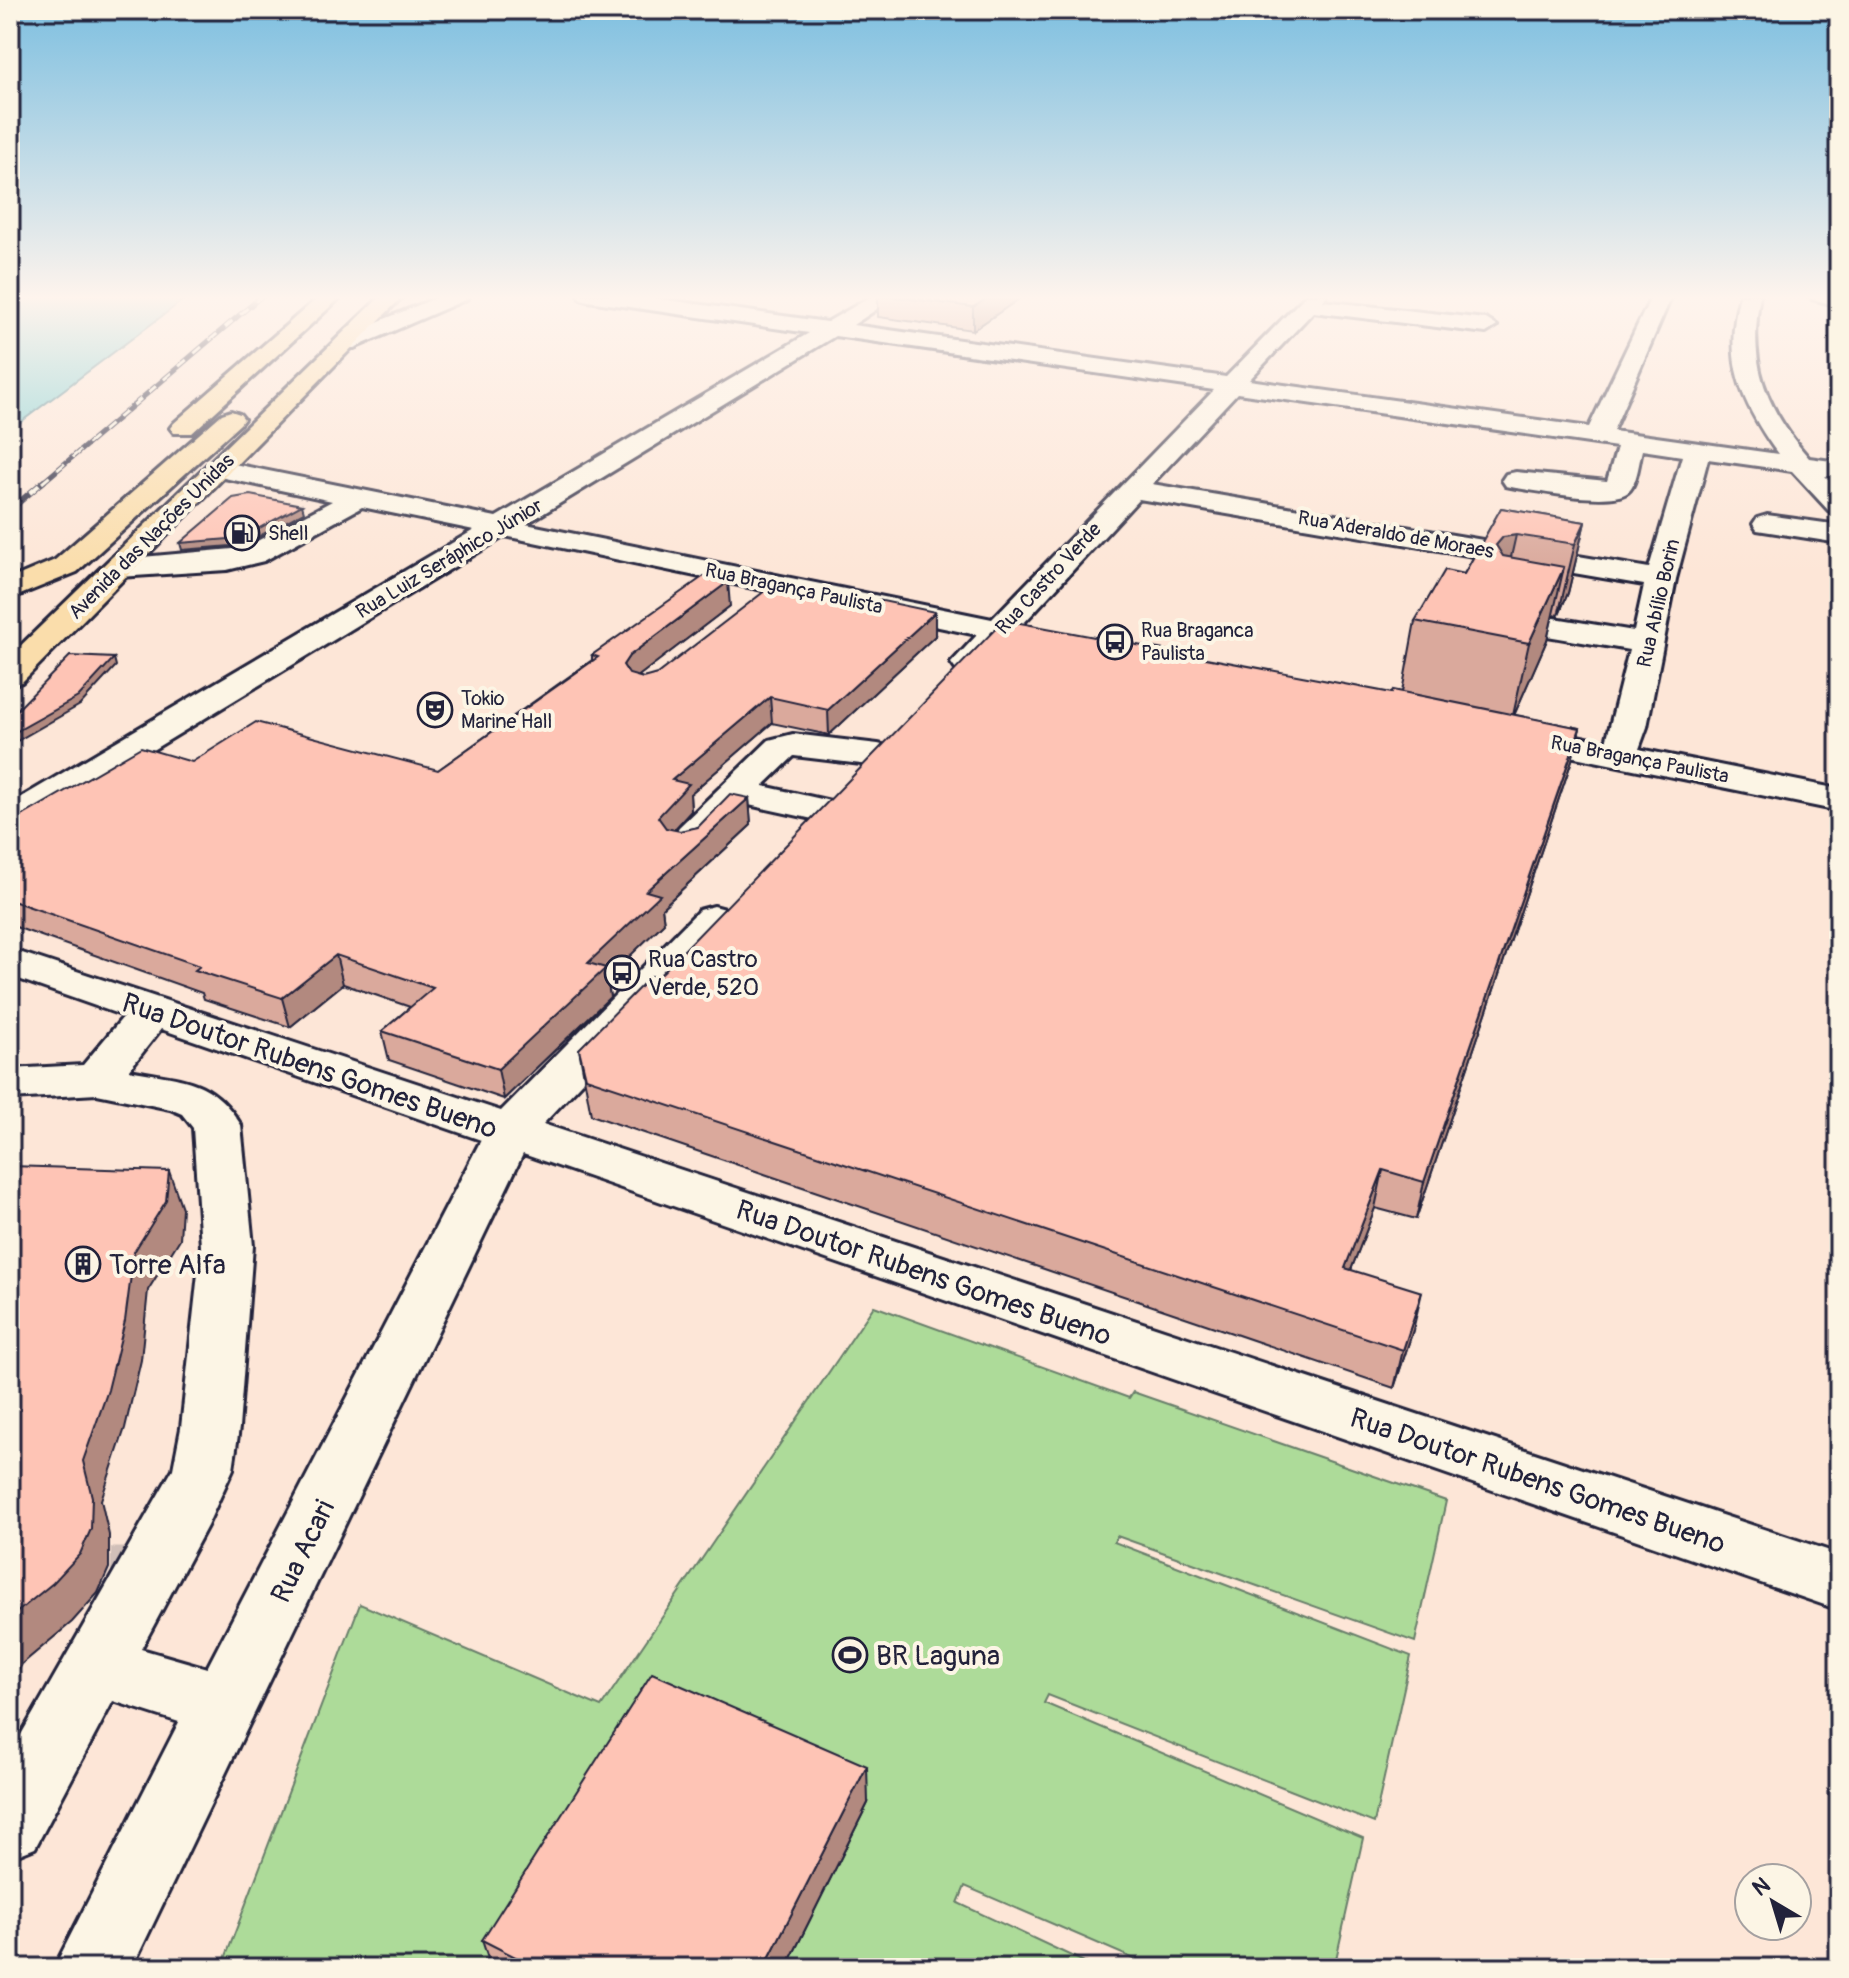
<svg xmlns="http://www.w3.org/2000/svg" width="1849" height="1978" viewBox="0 0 1849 1978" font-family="Pangolin,sans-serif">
<rect width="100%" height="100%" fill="#fde6d7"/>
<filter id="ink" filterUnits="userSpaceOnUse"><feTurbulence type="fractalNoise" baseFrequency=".0125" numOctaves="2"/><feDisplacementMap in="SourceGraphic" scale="16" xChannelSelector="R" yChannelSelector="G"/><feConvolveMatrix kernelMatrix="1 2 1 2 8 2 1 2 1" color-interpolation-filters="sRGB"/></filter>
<g filter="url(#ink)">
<!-- green -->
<path fill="#addb99" stroke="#687e6a" stroke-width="2" d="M874,1306L1129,1398L1133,1392L1446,1501L1415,1642L1117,1536L1114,1542L1411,1656L1374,1823L1048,1695L1044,1703L1363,1838L1334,1968H1155L965,1886L958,1903L1097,1968H231L223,1964L360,1604L601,1707Z"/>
<!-- water -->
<path fill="#7ed0d5" stroke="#598a97" stroke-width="2" d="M10,295H190L10,430Z"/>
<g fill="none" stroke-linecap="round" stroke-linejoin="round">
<!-- minor-tunnel -->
<path stroke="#d1bfb8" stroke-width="67" stroke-dasharray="67 34" stroke-linecap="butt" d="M10,1581H144"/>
<!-- minor casing -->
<g stroke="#22223b" stroke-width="6">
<path id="minor" d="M443,295H470L467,299L354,348H338L335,343L338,338Z
M578,295H631L827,322L874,295H898L853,325L1226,377L1306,295H1327L1323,301L1486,319L1497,326L1486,333L1313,312L1249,380L1589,427L1652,295H1672L1613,431L1778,454C1740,401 1723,360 1740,295H1760C1748,363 1764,406 1809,458L1839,462V478L1825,476L1839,490V513L1829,511L1792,471L1708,459L1676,579L1647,727L1639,749L1839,789V811L1506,743L1501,735L1506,727L1519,724L1606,742L1629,650L1489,626L1484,619L1489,612L1500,609L1634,631L1644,585L1139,499L1022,625L1035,628L1040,635L1035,642L1024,645L1007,641C991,658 981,676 956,670L951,663L977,635L505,536L24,828L10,832V804L474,530L362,507L264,561L227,570L119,577L108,574L104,568L108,562L119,559L244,548L332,501L210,475L206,469L210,463L219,461L496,517L809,333L588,301L581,299ZM835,336L1214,390L992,619L526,524ZM1237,393L1617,447L1607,481L1516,472L1506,474L1502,480L1506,486L1516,488C1539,491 1611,506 1628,492C1637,485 1639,461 1642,450L1682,456L1649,568L1152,484Z
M1767,515L1839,525V543L1757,530L1753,524L1757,518Z
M793,734L878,744L891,747L896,755L891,763L878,766L794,756L763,786L835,802L841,810L835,818L822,821L744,804C724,825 711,851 679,843L674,835L679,827L769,740Z
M714,906L729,910L735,919L729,928L543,1124L1839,1554V1610L523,1154L132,1968H54L179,1722L113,1701L35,1848L10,1858V1754L173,1469L181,1428L201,1246L193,1128L182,1114L170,1109L97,1094L10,1099V1069L83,1065L124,1016L10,976V949L501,1111L699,910ZM161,1029L481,1140L207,1668L141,1649L207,1526L233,1469L239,1428L253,1246L241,1125C211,1076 181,1080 129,1070Z"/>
</g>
<!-- major casing -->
<g stroke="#22223b" stroke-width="6">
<path id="major" d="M1809,295H1839V306L1812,299Z"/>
</g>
<!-- highway casing -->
<g stroke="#22223b" stroke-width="6">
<path id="highway" d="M321,295H343L192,433H174L170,428L174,423Z
M382,295H404L22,682L10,685V656Z
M231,411L240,414L244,419L240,424L77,572L10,599V579L55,560L222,414Z"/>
</g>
<!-- minor -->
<use href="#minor" fill="#fcf5e5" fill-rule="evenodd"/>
<!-- major -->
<use href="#major" fill="#faddab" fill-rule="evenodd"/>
<!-- highway -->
<use href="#highway" fill="#faddab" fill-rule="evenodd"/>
<!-- rail-far1 casing -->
<g stroke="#22223b" stroke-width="5">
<path id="rail-far1" d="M42,483L263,295"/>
</g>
<!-- rail casing -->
<g stroke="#22223b" stroke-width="6">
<path id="rail" d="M10,510L44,481"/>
</g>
<!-- rail-far1 -->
<use href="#rail-far1" stroke="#fcf5e5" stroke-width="3" stroke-dasharray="10" stroke-linecap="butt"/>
<!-- rail -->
<use href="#rail" stroke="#fcf5e5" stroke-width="4" stroke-dasharray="13" stroke-linecap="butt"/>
</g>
<!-- wall -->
<path fill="#daa99c" stroke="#22223b" stroke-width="2" d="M878,295H1025L973,330L878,317Z
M1501,508L1585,522L1568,593L1558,616L1553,615L1547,640L1514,715L1580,728L1572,760L1416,1219L1375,1208L1351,1270L1413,1330L1394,1388L591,1115L579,1049L657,978L1392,693L1402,692L1415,621L1464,574Z
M730,606L638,676L643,678L935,636L829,735L772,723L690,794L691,811L674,830L680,831L698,827L749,798L751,825L662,908L664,923L607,978L610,997L504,1099L389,1060L382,1031L410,1007L343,984L290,1027L204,999L202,993L10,925V823L192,762L438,770L592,660V655Z
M868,1803L786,1968H491L482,1940Z"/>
<!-- shaded-wall -->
<path fill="#b2897f" stroke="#22223b" stroke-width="2" d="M993,295H1025L973,330V307Z
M302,505L304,512L243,545L182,550L180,543Z
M1585,522L1568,593L1558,616L1575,544Z
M1516,535L1500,606L1496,545L1503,537Z
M1564,567L1547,640L1512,720L1529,643Z
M728,582L730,606L632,681L623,665L629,656Z
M935,612V636L829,735L828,710Z
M114,658L116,666L80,705L10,745V735Z
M770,697L772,723L690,794L691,811L661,844L658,817L672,780Z
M1580,728L1572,760L1416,1219L1424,1182Z
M749,798L751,825L662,908L664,923L607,978L610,997L504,1099L498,1069L588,963L646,891Z
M336,955L343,984L290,1027L282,998Z
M1383,1170L1375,1208L1337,1306L1345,1268Z
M169,1171L182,1208L180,1239L148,1290L141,1360L125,1428L101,1500L109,1535V1568L98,1593L72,1622L22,1664L10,1686V1618L134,1252Z
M1422,1292L1413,1330L1394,1388L1403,1350Z
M867,1766L868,1803L786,1968H764Z"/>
<!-- building -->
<path fill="#fec4b5" stroke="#22223b" stroke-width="2" d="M879,295H993L973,307Z
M250,495L302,505L241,538L180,543L233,498Z
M1501,508L1585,522L1575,544L1516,535L1503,537L1496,545L1503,556L1564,567L1529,643L1415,621L1445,570L1464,574Z
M704,576L728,582L629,656L623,665L629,674L643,678L657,674L770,587L869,608L878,600L935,612L828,710L770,697L672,780L689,784L658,817L666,828L680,831L698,827L730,794L749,798L646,891L660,895L588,963L606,968L498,1069L382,1031L433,988L336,955L282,998L195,970L200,966L10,900V823L141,747L192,762L256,722L438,770L598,657L592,655Z
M1004,620L1392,693L1393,690L1580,728L1424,1182L1383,1170L1345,1268L1422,1292L1403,1350L586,1078L579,1049L651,976L657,978Z
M70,656L114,658L78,697L10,735V717Z
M10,1166L169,1171L166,1201L134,1252L125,1321L108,1390L83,1461L92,1497L91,1529L80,1554L53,1583L10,1618Z
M652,1673L867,1766L764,1968H537L482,1940Z"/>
</g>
<!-- sky -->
<linearGradient id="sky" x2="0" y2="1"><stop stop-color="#7dbfe0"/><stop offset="0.52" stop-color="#fef4ed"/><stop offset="1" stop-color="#fef4ed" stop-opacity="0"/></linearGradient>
<rect width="1849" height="572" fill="url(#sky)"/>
<!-- icons -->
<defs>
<g id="fuel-ring" transform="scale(1.8)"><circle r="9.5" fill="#fcf5e5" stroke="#22223b" stroke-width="1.5"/><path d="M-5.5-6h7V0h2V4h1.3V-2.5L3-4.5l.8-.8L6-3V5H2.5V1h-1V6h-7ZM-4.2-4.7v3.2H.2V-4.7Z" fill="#22223b"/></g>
<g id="bus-ring" transform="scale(1.8)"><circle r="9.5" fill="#fcf5e5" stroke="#22223b" stroke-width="1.5"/><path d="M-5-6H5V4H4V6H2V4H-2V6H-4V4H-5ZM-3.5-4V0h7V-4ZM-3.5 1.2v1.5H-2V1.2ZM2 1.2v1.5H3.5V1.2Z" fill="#22223b"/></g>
<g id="theatre-ring" transform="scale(1.8)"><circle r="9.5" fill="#fcf5e5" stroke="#22223b" stroke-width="1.5"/><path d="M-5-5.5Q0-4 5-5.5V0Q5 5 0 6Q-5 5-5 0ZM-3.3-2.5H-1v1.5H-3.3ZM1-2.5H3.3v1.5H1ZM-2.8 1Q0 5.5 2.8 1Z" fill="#22223b"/></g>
<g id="building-ring" transform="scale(1.8)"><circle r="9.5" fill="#fcf5e5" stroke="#22223b" stroke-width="1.5"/><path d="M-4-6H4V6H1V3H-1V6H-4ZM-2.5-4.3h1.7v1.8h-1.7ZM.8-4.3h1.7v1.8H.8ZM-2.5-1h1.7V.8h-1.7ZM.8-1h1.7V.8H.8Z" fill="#22223b"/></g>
<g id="stadium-ring" transform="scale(1.8)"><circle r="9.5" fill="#fcf5e5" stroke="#22223b" stroke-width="1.5"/><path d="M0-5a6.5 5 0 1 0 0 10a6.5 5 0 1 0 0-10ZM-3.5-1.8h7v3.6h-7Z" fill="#22223b"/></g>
</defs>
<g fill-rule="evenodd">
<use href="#fuel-ring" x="242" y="533"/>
<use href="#bus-ring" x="1115" y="642"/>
<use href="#theatre-ring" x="435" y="710"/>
<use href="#bus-ring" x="622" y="973"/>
<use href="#building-ring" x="83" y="1264"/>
<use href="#stadium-ring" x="850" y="1655"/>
</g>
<g text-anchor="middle" stroke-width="8" stroke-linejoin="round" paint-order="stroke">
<!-- far-poi labels -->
<g font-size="20" fill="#22223b" stroke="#fcf5e5" text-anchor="start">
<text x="268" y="540">Shell</text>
<text x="1141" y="637">Rua Braganca<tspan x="1141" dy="23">Paulista</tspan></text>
<text x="461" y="705">Tokio<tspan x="461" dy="23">Marine Hall</tspan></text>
</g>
<!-- far-street labels -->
<g font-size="20" fill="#22223b" stroke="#fcf5e5">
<text transform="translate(1396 534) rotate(10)" y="7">Rua Aderaldo de Moraes</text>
<text transform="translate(151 536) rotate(-45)" y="7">Avenida das Nações Unidas</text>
<text transform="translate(449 558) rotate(-31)" y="7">Rua Luiz Seráphico Júnior</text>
<text transform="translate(1048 578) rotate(-47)" y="7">Rua Castro Verde</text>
<text transform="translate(794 588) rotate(12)" y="7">Rua Bragança Paulista</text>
<text transform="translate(1658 603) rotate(-77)" y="7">Rua Abílio Borin</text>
<text transform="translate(1640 759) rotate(11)" y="7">Rua Bragança Paulista</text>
</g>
<!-- poi labels -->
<g font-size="24" fill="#22223b" stroke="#fcf5e5" text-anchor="start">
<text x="648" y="967">Rua Castro<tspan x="648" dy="28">Verde, 520</tspan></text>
</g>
<!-- near-street labels -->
<g font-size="28" fill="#22223b" stroke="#fcf5e5">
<text transform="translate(310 1065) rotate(19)" y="10">Rua Doutor Rubens Gomes Bueno</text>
<text transform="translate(924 1272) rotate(19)" y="10">Rua Doutor Rubens Gomes Bueno</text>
<text transform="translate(1538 1480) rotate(19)" y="10">Rua Doutor Rubens Gomes Bueno</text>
<text transform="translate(302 1551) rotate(-64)" y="10">Rua Acari</text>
</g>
<!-- near-poi labels -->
<g font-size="28" fill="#22223b" stroke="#fcf5e5" text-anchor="start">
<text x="109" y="1274">Torre Alfa</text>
<text x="876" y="1665">BR Laguna</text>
</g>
</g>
<!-- margin -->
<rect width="1849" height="1978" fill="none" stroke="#fcf5e5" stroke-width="40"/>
<rect x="20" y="20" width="1809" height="1938" fill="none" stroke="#22223b" stroke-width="3" filter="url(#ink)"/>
<!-- north arrow -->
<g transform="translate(1773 1902) rotate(322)"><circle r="38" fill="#fcf5e5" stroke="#a5a1a1" stroke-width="2"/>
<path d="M0-6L14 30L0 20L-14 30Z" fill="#22223b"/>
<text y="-12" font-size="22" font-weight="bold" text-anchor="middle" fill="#22223b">N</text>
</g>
</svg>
